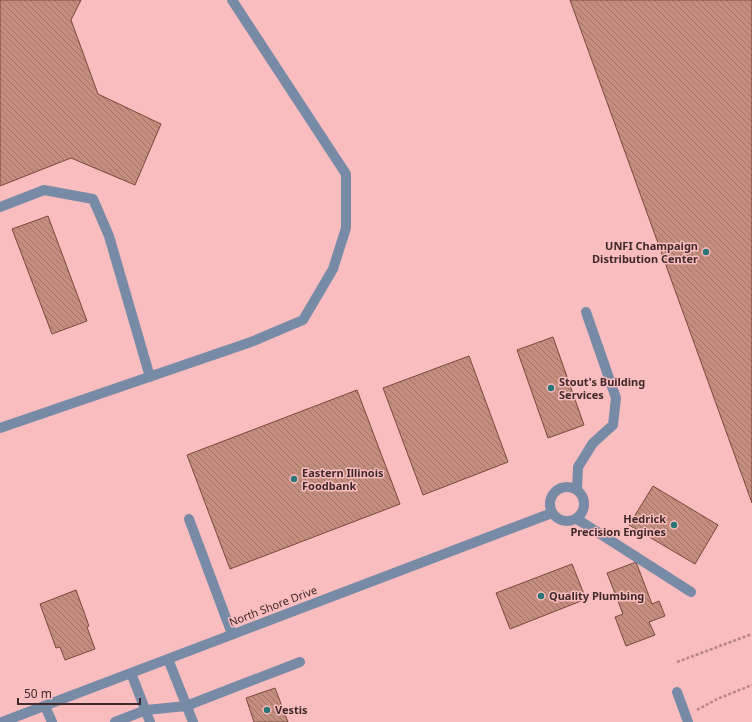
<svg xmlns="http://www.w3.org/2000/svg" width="752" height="722" viewBox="0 0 752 722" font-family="'Noto Sans',sans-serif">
<defs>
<pattern id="building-back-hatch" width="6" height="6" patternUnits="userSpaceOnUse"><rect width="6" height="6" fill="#c48e7e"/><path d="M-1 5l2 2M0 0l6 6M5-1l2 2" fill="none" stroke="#a17467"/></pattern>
</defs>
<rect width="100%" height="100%" fill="#fabdbf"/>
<!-- building -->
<path fill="url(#building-back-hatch)" stroke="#7a493b" d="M0,0H81L71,20L98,94L161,124L135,185L71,158L0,186Z
M570,0H752V503Z
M48,216L87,321L52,334L12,229Z
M553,337L584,425L548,438L517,350Z
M469,356L508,462L423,495L383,388Z
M357,390L400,504L230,569L187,455Z
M653,486L718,525L695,564L629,525Z
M636,562L652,604L659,601L665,616L649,622L655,635L626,646L615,617L623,614L607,573Z
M572,564L586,599L510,629L496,593Z
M76,590L89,626L87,627L95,649L65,660L60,647L56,648L40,604Z
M275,688L288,722H254L246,698Z"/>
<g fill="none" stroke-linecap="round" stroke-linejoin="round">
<!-- path -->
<path stroke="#b78789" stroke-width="2.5" stroke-dasharray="3 2" stroke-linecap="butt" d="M677,662L752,634
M697,710L717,699L752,685"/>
<!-- minor -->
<path stroke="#778ba7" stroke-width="10" d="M0,207L44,190L93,199L109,236L150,377
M0,428L251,342L303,320L333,269L346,228V174L232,0
M550 504a17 17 0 1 1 34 0a17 17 0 1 1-34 0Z
M577,490L578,467L593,443L613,425L616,398L586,312
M189,519L232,634
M577,519L691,592
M168,659L193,722
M131,673L150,722
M677,692L688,722
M45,706L52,722
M2,722L552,513
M115,722L146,710L186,706L300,662"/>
</g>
<!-- markers -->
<g fill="#2c7677" stroke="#fabdbf" stroke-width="1.5">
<circle cx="706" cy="252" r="4"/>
<circle cx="551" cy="388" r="4"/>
<circle cx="294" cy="479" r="4"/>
<circle cx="674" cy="525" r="4"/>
<circle cx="541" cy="596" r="4"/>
<circle cx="267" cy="710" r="4"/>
</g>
<g text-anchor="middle" stroke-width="3" stroke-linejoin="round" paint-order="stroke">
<!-- poi labels -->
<g font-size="11" font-weight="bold" fill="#40292a" stroke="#fabdbf" text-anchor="start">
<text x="698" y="250" text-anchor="end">UNFI Champaign<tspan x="698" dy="13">Distribution Center</tspan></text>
<text x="559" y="386">Stout's Building<tspan x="559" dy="13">Services</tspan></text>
<text x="302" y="477">Eastern Illinois<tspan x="302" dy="13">Foodbank</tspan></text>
<text x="666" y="523" text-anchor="end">Hedrick<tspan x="666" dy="13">Precision Engines</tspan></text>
<text x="549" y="600">Quality Plumbing</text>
<text x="275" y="714">Vestis</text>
</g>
<!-- street labels -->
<g font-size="11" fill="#40292a" stroke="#fabdbf">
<text transform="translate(273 606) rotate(-21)" y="4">North Shore Drive</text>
</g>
</g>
<!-- scale -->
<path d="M18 698v6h122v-6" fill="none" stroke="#40292a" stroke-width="2"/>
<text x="24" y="698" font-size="12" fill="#40292a" stroke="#fabdbf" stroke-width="3" paint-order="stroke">50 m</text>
</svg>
